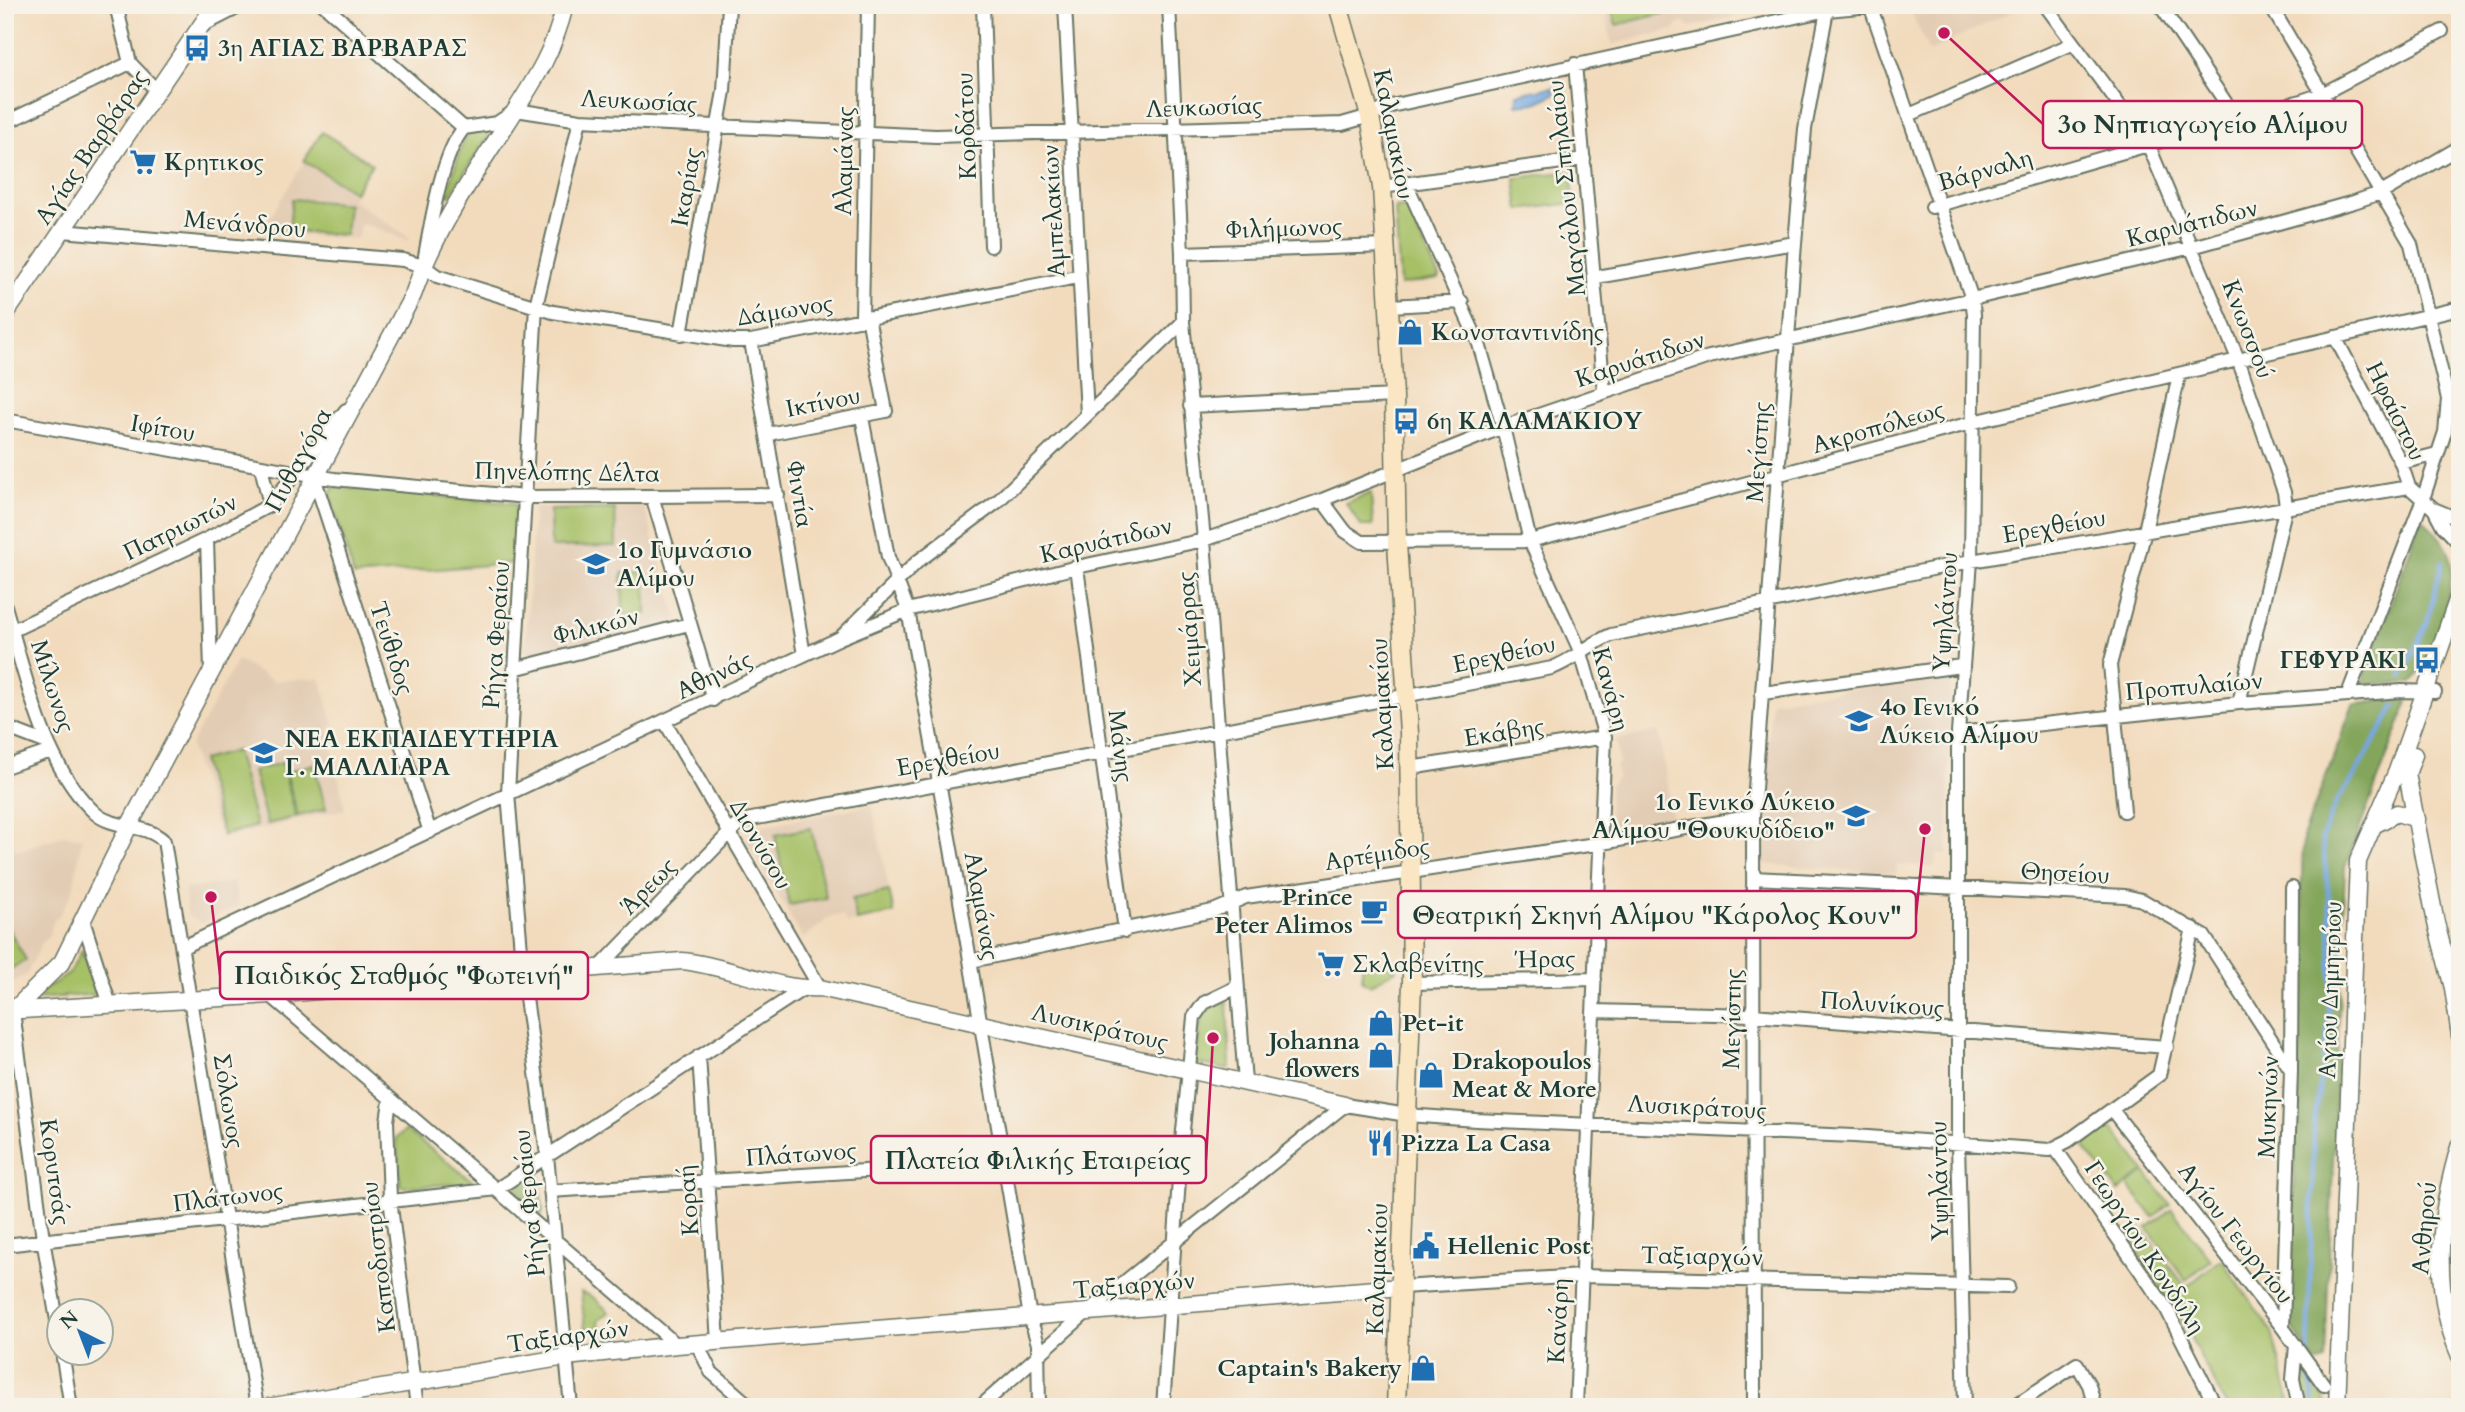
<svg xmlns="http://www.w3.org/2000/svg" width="2465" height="1412" viewBox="0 0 2465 1412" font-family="Cardo,serif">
<rect width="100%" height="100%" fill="#f7f3e8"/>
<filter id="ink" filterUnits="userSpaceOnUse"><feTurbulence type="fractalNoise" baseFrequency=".0143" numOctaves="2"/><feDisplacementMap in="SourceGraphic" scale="14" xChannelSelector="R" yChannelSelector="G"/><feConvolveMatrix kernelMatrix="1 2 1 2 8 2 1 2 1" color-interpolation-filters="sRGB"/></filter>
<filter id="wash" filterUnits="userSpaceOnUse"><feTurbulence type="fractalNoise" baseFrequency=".00686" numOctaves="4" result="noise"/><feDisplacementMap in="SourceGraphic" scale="28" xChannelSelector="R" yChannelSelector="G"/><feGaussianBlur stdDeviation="1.57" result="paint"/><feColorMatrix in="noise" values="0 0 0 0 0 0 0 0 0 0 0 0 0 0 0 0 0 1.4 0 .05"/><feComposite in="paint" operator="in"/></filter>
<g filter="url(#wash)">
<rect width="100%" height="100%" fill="#f2dbbd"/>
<!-- built -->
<path fill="#e3ccb4" d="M1604,5H1754L1750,15L1733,13L1731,18L1690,27L1686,23L1678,24L1676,29L1612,44Z
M1914,5H2025L1929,52L1909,7Z
M322,132L372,164L352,200L410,238V241L361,223L357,239L279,234L263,229Z
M643,503L677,620L533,658L525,651L534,508Z
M237,660L274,681L320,678L334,726L328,728L345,809L221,839L190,746Z
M1950,676L1948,855H1937L1936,866L1897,865L1896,874L1760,864L1771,701L1903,682L1904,685L1921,683L1923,679Z
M1659,731L1672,818L1608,826L1610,786L1617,777L1616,766L1619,764L1616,740Z
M872,805L894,913L848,924L842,915L830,917L803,939L746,840L751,828Z
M5,825L16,851L65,835L82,838L73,891L59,916L54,920L49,935L41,945L27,974L5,987Z
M234,882L239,905L203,923L187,915L185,889Z"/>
<!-- green -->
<path fill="#a6c066" stroke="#627e4d" stroke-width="2" d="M1611,5H1671L1673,11L1616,25Z
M493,129L449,196L446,195L466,133Z
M322,132L372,164L354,192L304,161Z
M1571,171L1574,203L1519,210L1515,178Z
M292,199L348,204L345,235L289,231Z
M1406,207L1439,277L1438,279L1400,285L1395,208Z
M334,487L512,503L516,506L515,559L511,563L354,576L330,494Z
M1371,493L1373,526H1361L1346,503Z
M615,509L616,546L551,547L550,510Z
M645,572L646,614H623L622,573Z
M236,751L256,826L223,835L202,760Z
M282,763L296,817L267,824L253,771Z
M314,764L326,809L298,816L286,772Z
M811,828L826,898L789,905L775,835Z
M889,891L894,913L857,921L852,899Z
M5,923L26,960L5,972Z
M82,950L98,994L36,999V994L69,974Z
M1366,963L1389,965L1396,970L1370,985L1362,981V968Z
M1221,1002H1227L1230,1067L1226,1069L1195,1063L1202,1012Z
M2110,1126L2145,1171L2118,1191L2083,1146Z
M406,1130L475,1183L401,1187L396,1138Z
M2145,1172L2170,1204L2153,1217L2128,1185Z
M2172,1209L2211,1260L2186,1280L2147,1228Z
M2141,1229L2186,1287L2221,1259L2272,1332L2291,1407H2227L2191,1338L2127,1236Z
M581,1292L593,1297L609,1312L598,1321L600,1328L585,1330Z
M2302,1366L2329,1407H2304L2296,1372Z"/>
<!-- forest -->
<path fill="#84a65b" stroke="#527248" stroke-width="2" d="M2422,517C2431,528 2446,542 2450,556C2458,585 2431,662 2411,683L2362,684Z
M2399,698L2408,701L2345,867L2325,1361L2320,1363L2314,1360L2290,1324L2303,837L2353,705Z
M538,1169L543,1211L542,1215H538L508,1186Z"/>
<!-- water -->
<path fill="#76a7e1" stroke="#4a728a" stroke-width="2" d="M1553,87L1555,94L1535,103L1516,105L1517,94Z"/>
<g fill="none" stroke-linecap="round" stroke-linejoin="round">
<!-- stream -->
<path stroke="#76a7e1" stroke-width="4.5" d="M2452,5L2460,11
M2402,676L2427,623L2442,562
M2308,1356L2314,1124L2327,1037L2331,980L2330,909L2322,837L2337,800L2350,783L2395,706
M2308,1368L2315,1407"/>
</g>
</g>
<g filter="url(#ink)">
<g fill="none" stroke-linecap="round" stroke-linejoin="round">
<!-- minor casing -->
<g stroke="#697464" stroke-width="16">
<path id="minor" d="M116,5L130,63L157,91
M324,5L464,128
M983,5L991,246
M1065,5L1087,414
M1169,5L1182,253L1183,322L1204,540L1245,1082
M1870,5L1972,299L1974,314L1971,561L1958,733V1144L1965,1407
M2045,5L2148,144L2238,359L2284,492L2286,506L2239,703
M2160,5L2236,118
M2270,5L2411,244L2448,399L2445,432L2423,499L2348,694
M202,26L243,5
M1575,64L1604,392
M1909,115L2072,44
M5,123L130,63
M464,128L497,123L516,110L580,120L936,136L1342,124L1370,116L1391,106L1827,10L1881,5
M1406,183L1479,344L1503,427L1530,541L1581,653L1605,737L1576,1407
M1382,187L1584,159
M1932,207L2301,101L2322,94L2442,31
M62,231L403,260L423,266L437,276L553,312L733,341H751L1077,277
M1182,253L1387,246
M425,256C431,223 442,153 464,128
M1596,277L1795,243
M1390,306L1462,302
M862,318L868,5
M681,334L724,91L729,5
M2335,337L2401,463L2409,487L2434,509L2460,520
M751,341L804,655
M1190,406L1394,396
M862,417L888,557L908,610L955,871L1030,1317L1038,1344L1039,1407
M5,420L334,479L526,497L778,495
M768,434L886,411L868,317
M2401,463L2437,454
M261,467L270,505
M314,477L430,832
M652,496L713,700
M1322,500L1345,531L1362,542L1530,541L1986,419L2460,308
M2434,509L2443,526L2460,544
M207,539L211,671
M1077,567L1125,931
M5,606C25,673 42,764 95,813C114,830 144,822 164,841L257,1407
M13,630L207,539L270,505L346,410
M840,638L908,610L1077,567L1204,540L1322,500L1503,427L1709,357L1972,299L2192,247L2354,202L2383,192L2460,147
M514,669L689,624
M1763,693L1961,666
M665,722L820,988
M5,727L47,743
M1958,733L2239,703L2402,691L2435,692
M5,767L51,751
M1410,768L1605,737
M2124,811L2110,665L2145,531L2179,375
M1754,878L2125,896L2142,900L2204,936L2291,1070
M83,920L110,1005
M183,947L840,638L917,562L997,502L1183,322
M971,961L1213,911L1246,897L1602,843L1753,816
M598,969L741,821L1552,668C1574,660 1589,644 1611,635L1971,561L2409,487
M1412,983L1595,979
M270,995L677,1345
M13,1011L43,1239L60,1338
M1594,1011L1753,1015L2167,1047
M699,1056L718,1342
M390,1101L387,1121L390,1199L417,1407
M2112,1110L2283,1328L2324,1385
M2055,1148L2166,1308L2216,1407
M550,1191L1181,1151
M5,1245L497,1189L803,989
M1401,1287L1581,1276L2008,1287
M2283,1328L2291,1070L2292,888
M697,1344L711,1372L751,1407
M2296,1345L2293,1379L2299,1407
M62,1352L71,1407
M571,1407L547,1155L523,975L508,793L536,306L580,120
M980,1407L1087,1312L1345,1105L1407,1115L1476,1120L1854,1136L2050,1150L2068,1141L2159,1075L2193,928
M1163,1407L1181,1151L1194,1017L1204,1003L1237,987
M1754,1407L1753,816L1795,243L1805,129L1827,10
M2013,1407L2077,1364L2089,1385L2095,1407"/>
</g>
<!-- tertiary casing -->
<g stroke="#697464" stroke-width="19">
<path id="tertiary" d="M5,315L215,5
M2414,755L2407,774L2436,923L2453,988L2460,1036
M2374,825L2397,813L2417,819
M5,1011L270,995L682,961C727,965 778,991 820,988L1345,1105
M11,1013L62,962L130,824L413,295C434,233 471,179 506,125C532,84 554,53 565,5
M2460,1144C2439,1214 2430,1287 2460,1356
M268,1407L566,1357L677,1345L1401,1287
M2337,1407L2358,861L2397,771L2460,592"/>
</g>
<!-- secondary casing -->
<g stroke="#697464" stroke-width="21">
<path id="secondary" d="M1338,5L1370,116L1382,187L1394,396L1397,543L1409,733L1412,983L1396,1407"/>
</g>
<!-- minor -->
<use href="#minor" stroke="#fff" stroke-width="12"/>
<!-- tertiary -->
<use href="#tertiary" stroke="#fff" stroke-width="16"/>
<!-- secondary -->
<use href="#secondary" stroke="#fbe6c3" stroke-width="18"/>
</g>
</g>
<!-- icons -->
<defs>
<g id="bus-bare" transform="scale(2.1)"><path d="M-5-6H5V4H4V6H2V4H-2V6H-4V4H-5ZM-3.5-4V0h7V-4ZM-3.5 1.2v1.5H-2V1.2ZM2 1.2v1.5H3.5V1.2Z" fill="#1f6fb2" stroke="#f7f3e8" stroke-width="2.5" paint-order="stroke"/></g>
<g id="supermarket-bare" transform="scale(2.1)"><path d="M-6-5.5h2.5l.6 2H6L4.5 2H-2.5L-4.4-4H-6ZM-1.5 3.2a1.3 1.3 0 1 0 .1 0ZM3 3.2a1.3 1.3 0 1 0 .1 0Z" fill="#1f6fb2" stroke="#f7f3e8" stroke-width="2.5" paint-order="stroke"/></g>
<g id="shop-bare" transform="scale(2.1)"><path d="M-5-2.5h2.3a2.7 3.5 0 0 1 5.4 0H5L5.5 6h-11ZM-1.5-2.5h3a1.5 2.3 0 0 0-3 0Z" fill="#1f6fb2" stroke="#f7f3e8" stroke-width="2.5" paint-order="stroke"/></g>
<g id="school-bare" transform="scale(2.1)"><path d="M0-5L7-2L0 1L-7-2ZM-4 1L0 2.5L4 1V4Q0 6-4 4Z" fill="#1f6fb2" stroke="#f7f3e8" stroke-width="2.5" paint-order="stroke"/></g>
<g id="cafe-bare" transform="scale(2.1)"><path d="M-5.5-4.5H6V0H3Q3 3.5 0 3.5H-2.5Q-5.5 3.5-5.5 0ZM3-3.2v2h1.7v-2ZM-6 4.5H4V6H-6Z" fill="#1f6fb2" stroke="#f7f3e8" stroke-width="2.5" paint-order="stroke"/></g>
<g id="restaurant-bare" transform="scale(2.1)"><path d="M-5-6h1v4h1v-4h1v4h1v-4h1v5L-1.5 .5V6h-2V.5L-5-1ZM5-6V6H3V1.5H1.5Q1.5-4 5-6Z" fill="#1f6fb2" stroke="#f7f3e8" stroke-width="2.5" paint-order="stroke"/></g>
<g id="civic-bare" transform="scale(2.1)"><path d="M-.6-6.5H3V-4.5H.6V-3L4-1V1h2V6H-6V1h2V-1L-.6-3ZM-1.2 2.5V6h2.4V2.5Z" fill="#1f6fb2" stroke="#f7f3e8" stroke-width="2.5" paint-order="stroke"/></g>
</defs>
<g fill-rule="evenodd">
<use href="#bus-bare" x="197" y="48"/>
<use href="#supermarket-bare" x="143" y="162"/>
<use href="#shop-bare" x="1410" y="332"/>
<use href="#bus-bare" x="1406" y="421"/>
<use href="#school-bare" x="596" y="564"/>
<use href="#bus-bare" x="2427" y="660"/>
<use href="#school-bare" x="1859" y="721"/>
<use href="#school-bare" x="264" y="753"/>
<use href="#school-bare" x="1856" y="816"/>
<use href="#cafe-bare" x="1374" y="911"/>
<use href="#supermarket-bare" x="1331" y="964"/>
<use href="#shop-bare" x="1381" y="1023"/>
<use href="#shop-bare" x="1381" y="1055"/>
<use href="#shop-bare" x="1431" y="1075"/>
<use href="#restaurant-bare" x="1380" y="1143"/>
<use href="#civic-bare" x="1426" y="1246"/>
<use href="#shop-bare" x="1423" y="1368"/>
</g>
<g text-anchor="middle" stroke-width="5" stroke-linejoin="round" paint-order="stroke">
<!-- poi labels -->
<g font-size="24" font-weight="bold" fill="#1f3d34" stroke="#f7f3e8" text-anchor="start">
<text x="218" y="56">3η ΑΓΙΑΣ ΒΑΡΒΑΡΑΣ</text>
<text x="164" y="170">Κρητικος</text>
<text x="1431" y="340">Κωνσταντινίδης</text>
<text x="1427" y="429">6η ΚΑΛΑΜΑΚΙΟΥ</text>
<text x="617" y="558">1ο Γυμνάσιο<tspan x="617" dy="28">Αλίμου</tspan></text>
<text x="2406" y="668" text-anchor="end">ΓΕΦΥΡΑΚΙ</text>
<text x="1880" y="715">4ο Γενικό<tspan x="1880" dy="28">Λύκειο Αλίμου</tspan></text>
<text x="285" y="747">ΝΕΑ ΕΚΠΑΙΔΕΥΤΗΡΙΑ<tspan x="285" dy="28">Γ. ΜΑΛΛΙΑΡΑ</tspan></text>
<text x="1835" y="810" text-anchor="end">1ο Γενικό Λύκειο<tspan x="1835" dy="28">Αλίμου "Θουκυδίδειο"</tspan></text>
<text x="1353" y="905" text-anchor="end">Prince<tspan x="1353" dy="28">Peter Alimos</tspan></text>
<text x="1352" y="972">Σκλαβενίτης</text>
<text x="1402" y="1031">Pet-it</text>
<text x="1360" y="1049" text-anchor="end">Johanna<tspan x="1360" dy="28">flowers</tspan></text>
<text x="1452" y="1069">Drakopoulos<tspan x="1452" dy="28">Meat &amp; More</tspan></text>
<text x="1401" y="1151">Pizza La Casa</text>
<text x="1447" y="1254">Hellenic Post</text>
<text x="1402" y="1376" text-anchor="end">Captain's Bakery</text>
</g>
<!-- street labels -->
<g font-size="24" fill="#1f3d34" stroke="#f7f3e8">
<text transform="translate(639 101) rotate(3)" y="8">Λευκωσίας</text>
<text transform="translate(1204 107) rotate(-2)" y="8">Λευκωσίας</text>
<text transform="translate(966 126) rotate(-92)" y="8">Κορδάτου</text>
<text transform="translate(1394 134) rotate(79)" y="8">Καλαμακίου</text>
<text transform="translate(91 147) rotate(-56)" y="8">Αγίας Βαρβάρας</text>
<text transform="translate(844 161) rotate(-89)" y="8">Αλαμάνας</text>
<text transform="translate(1985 170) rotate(-16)" y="8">Βάρναλη</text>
<text transform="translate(686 187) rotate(-80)" y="8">Ικαρίας</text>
<text transform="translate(1566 188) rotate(-96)" y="8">Μαγάλου Σπηλαίου</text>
<text transform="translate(1053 211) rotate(-93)" y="8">Αμπελακίων</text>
<text transform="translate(2192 223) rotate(-14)" y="8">Καρυάτιδων</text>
<text transform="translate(245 224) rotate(5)" y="8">Μενάνδρου</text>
<text transform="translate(1284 228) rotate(-2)" y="8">Φιλήμωνος</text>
<text transform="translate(785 310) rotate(-9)" y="8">Δάμωνος</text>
<text transform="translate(2248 329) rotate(69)" y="8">Κνωσσού</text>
<text transform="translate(1640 359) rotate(-18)" y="8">Καρυάτιδων</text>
<text transform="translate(823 402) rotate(-11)" y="8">Ικτίνου</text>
<text transform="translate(2396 411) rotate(64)" y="8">Ηφαίστου</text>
<text transform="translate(1878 427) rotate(-16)" y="8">Ακροπόλεως</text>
<text transform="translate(163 428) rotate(10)" y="8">Ιφίτου</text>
<text transform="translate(1758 452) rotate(-86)" y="8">Μεγίστης</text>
<text transform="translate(298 460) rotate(-62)" y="8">Πυθαγόρα</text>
<text transform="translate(567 472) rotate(1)" y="8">Πηνελόπης Δέλτα</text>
<text transform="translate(800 494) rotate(81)" y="8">Φιντία</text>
<text transform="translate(2054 526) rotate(-10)" y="8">Ερεχθείου</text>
<text transform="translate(180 527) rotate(-26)" y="8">Πατριωτών</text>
<text transform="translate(1106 540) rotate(-13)" y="8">Καρυάτιδων</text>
<text transform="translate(1945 612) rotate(-86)" y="8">Υψηλάντου</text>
<text transform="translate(596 626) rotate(-14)" y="8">Φιλικών</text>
<text transform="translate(1189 629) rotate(-94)" y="8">Χειμάρρας</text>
<text transform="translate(496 635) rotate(-86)" y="8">Ρήγα Φεραίου</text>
<text transform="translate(392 648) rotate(72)" y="8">Τεύθιδος</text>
<text transform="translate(1504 654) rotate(-12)" y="8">Ερεχθείου</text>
<text transform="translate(714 675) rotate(-26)" y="8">Αθηνάς</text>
<text transform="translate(53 686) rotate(72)" y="8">Μίλωνος</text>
<text transform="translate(2194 686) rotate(-5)" y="8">Προπυλαίων</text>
<text transform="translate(1611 689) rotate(75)" y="8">Κανάρη</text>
<text transform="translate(1382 704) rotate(-93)" y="8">Καλαμακίου</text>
<text transform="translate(1504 732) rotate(-9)" y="8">Εκάβης</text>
<text transform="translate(1121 746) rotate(83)" y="8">Μάνης</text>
<text transform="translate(948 759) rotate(-10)" y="8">Ερεχθείου</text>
<text transform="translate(761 844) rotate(60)" y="8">Διονύσου</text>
<text transform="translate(1377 854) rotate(-9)" y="8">Αρτέμιδος</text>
<text transform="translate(2065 873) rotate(3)" y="8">Θησείου</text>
<text transform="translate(648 886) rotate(-46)" y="8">Άρεως</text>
<text transform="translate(982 906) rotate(80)" y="8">Αλαμάνας</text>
<text transform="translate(1545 959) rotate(-1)" y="8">Ήρας</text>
<text transform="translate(2330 990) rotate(-88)" y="8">Αγίου Δημητρίου</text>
<text transform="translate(1882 1004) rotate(4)" y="8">Πολυνίκους</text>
<text transform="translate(1732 1019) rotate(-89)" y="8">Μεγίστης</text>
<text transform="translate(1100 1027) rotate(13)" y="8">Λυσικράτους</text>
<text transform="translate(229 1101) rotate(81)" y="8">Σόλωνος</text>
<text transform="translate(1697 1107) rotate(3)" y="8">Λυσικράτους</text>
<text transform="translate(2268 1107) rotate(-88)" y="8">Μυκηνών</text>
<text transform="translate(801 1154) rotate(-4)" y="8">Πλάτωνος</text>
<text transform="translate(55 1172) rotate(82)" y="8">Κορυτσάς</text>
<text transform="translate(1939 1181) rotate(-91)" y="8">Υψηλάντου</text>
<text transform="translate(228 1197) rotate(-7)" y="8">Πλάτωνος</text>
<text transform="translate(688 1200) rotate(-94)" y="8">Κοραή</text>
<text transform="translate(529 1203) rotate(-96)" y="8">Ρήγα Φεραίου</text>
<text transform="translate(2424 1228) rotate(-85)" y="8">Ανθηρού</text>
<text transform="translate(2236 1233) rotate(52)" y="8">Αγίου Γεωργίου</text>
<text transform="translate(2145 1247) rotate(57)" y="8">Γεωργίου Κονδύλη</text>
<text transform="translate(1702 1256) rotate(1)" y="8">Ταξιαρχών</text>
<text transform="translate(378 1257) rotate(-97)" y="8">Καποδιστρίου</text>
<text transform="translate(1377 1269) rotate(-88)" y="8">Καλαμακίου</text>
<text transform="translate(1134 1285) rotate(-5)" y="8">Ταξιαρχών</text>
<text transform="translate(1558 1321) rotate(-87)" y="8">Κανάρη</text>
<text transform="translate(568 1336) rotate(-8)" y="8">Ταξιαρχών</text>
</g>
</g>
<!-- callouts -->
<path fill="none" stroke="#c2185b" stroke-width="2.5" d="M1944 33L2043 124M1925 829L1916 915M211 897L220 975M1213 1038L1206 1160"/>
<g fill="#c2185b" stroke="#f7f3e8" stroke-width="2.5">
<circle cx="1944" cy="33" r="7"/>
<circle cx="1925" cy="829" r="7"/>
<circle cx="211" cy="897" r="7"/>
<circle cx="1213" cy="1038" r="7"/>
</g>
<g fill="#f7f3e8" stroke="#c2185b" stroke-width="2.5">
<rect x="2043" y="101" width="319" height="47" rx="7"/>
<rect x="1398" y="891" width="518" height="47" rx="7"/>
<rect x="220" y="952" width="368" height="47" rx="7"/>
<rect x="871" y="1136" width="335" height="47" rx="7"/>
</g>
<g font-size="26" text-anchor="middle" font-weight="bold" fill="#1f3d34">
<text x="2203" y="133">3ο Νηπιαγωγείο Αλίμου</text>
<text x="1657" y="924">Θεατρική Σκηνή Αλίμου "Κάρολος Κουν"</text>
<text x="404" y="984">Παιδικός Σταθμός "Φωτεινή"</text>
<text x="1038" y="1169">Πλατεία Φιλικής Εταιρείας</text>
</g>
<!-- margin -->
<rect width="2465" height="1412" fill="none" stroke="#f7f3e8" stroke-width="28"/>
<!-- north arrow -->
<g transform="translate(80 1332) rotate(318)"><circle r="33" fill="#f7f3e8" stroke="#a1aaa0" stroke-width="2"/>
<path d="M0-5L12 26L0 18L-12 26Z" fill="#1f6fb2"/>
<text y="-10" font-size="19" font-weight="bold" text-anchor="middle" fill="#1f3d34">N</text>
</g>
</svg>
